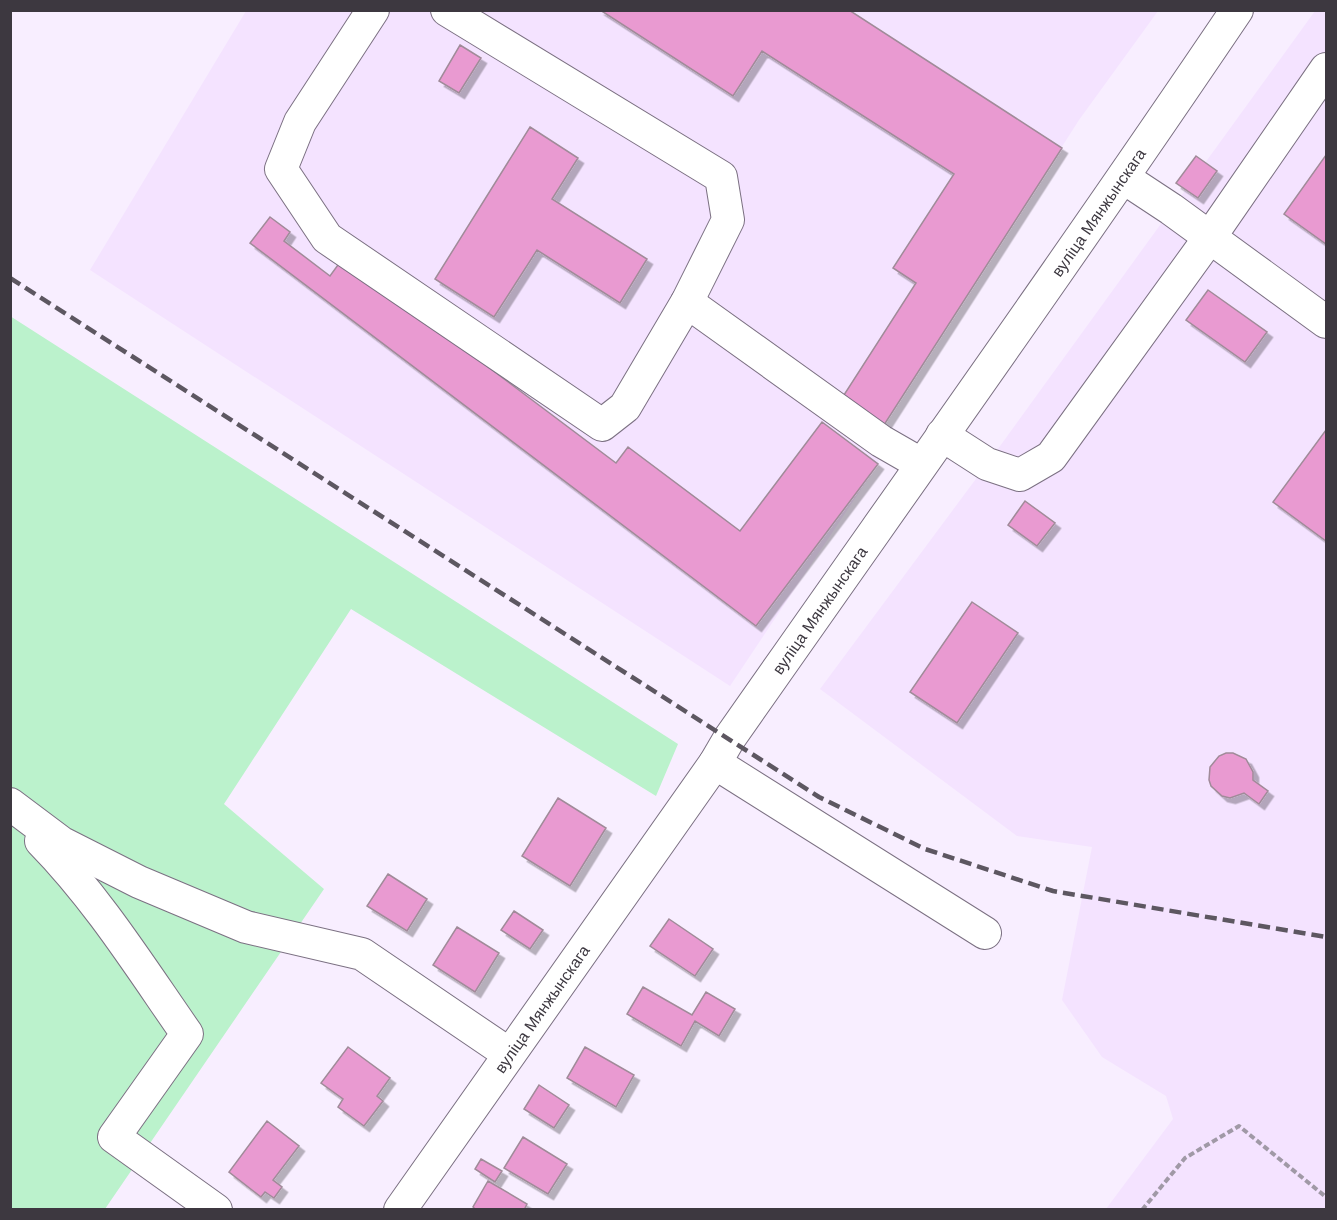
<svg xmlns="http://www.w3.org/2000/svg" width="1337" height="1220" viewBox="0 0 1337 1220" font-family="Helvetica,sans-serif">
<defs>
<filter id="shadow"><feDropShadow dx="5.5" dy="5.5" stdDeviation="0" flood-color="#0004"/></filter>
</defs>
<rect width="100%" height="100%" fill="#f8eeff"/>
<!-- built -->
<path fill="#f4e3ff" d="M246,11H1158L1079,120L884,425L878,464L730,686L90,270Z
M1315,11H1326V1209H1106L1173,1119L1166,1096L1102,1057L1062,1000L1092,847L1017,836L820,689L987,464Z"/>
<!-- green -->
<path fill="#bbf2cc" d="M10,316L678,744L656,796L351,609L224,804L324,889L105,1209H11Z"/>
<!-- building -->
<path fill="#e99ad1" stroke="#a08b99" stroke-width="1.5" filter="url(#shadow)" d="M600,10H849L1062,148L884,425L842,398L916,283L893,268L954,174L762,51L733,96Z
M460,45L481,58L459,93L439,81Z
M530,127L578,158L552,199L647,259L620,303L537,250L494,317L435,279Z
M1326,155V244L1284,214Z
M1196,156L1217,171L1198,198L1176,183Z
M270,217L290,232L284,241L330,276L343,258L616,463L628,447L740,531L822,422L878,464L756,626L250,243Z
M1208,290L1267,332L1245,362L1186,320Z
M1326,430V541L1273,502Z
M1025,501L1055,523L1037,546L1008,525Z
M972,602L1018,633L957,723L910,692Z
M1226,753H1233L1246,759L1253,772V780L1268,791L1259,804L1244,793L1230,798L1222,796L1211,786L1209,780L1210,767L1219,756Z
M558,798L606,828L570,886L522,856Z
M388,874L427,899L407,931L367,906Z
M514,911L543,930L530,949L501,930Z
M669,919L713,949L695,976L650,946Z
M457,927L499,953L475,992L433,965Z
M643,987L692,1015L706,992L735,1009L719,1036L695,1021L681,1046L627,1014Z
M348,1047L390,1078L377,1096L383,1101L364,1126L338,1107L343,1099L321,1083Z
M585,1047L634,1075L616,1107L567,1078Z
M539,1085L569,1105L554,1128L524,1109Z
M267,1121L299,1146L273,1180L282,1187L274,1198L265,1192L261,1197L229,1172Z
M523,1137L567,1164L548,1194L504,1168Z
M481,1159L502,1171L495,1182L475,1169Z
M488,1181L527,1204L524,1210H476L473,1207Z"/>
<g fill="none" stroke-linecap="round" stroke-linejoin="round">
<!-- minor casing -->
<g stroke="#7b7082" stroke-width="34">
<g id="minor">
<path d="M373,10L300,122L281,169L327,238L602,425L625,407L687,302L728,220L721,177L447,10"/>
<path d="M1124,178L1171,209L1326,322"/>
<path d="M687,302L881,441L921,464"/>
<path d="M942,435L987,464L1020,475L1051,457L1210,237L1326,69"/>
<path d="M715,763L985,933"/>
<path d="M10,804L62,843L139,882L246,927L362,954L509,1054"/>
<path d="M41,841C97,898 141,968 187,1034L114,1137L216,1210"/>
<path id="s1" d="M400,1210L715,763L729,739C899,496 1071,256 1237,10"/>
</g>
</g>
<!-- path -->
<path stroke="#a099a6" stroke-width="4" stroke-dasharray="6 3" stroke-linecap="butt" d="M1142,1210L1185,1158L1239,1126L1326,1197"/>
<!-- minor -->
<use href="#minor" stroke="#fff" stroke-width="32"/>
<!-- rail -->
<path stroke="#5d5761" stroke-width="4.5" stroke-dasharray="12 6" stroke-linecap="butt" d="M10,278L819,797L925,849L1053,891L1326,937"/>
</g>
<g text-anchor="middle" stroke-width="4.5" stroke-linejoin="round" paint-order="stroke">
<!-- street labels -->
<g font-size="16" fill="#3d3840" stroke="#fff">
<text dy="6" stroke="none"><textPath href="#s1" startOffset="1218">вуліца Мянжынскага</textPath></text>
<text dy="6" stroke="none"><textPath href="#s1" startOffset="732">вуліца Мянжынскага</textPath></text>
<text dy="6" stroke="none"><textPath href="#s1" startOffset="246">вуліца Мянжынскага</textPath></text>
</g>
</g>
<!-- border -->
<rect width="1337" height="1220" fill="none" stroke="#3d3840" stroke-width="24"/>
</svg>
